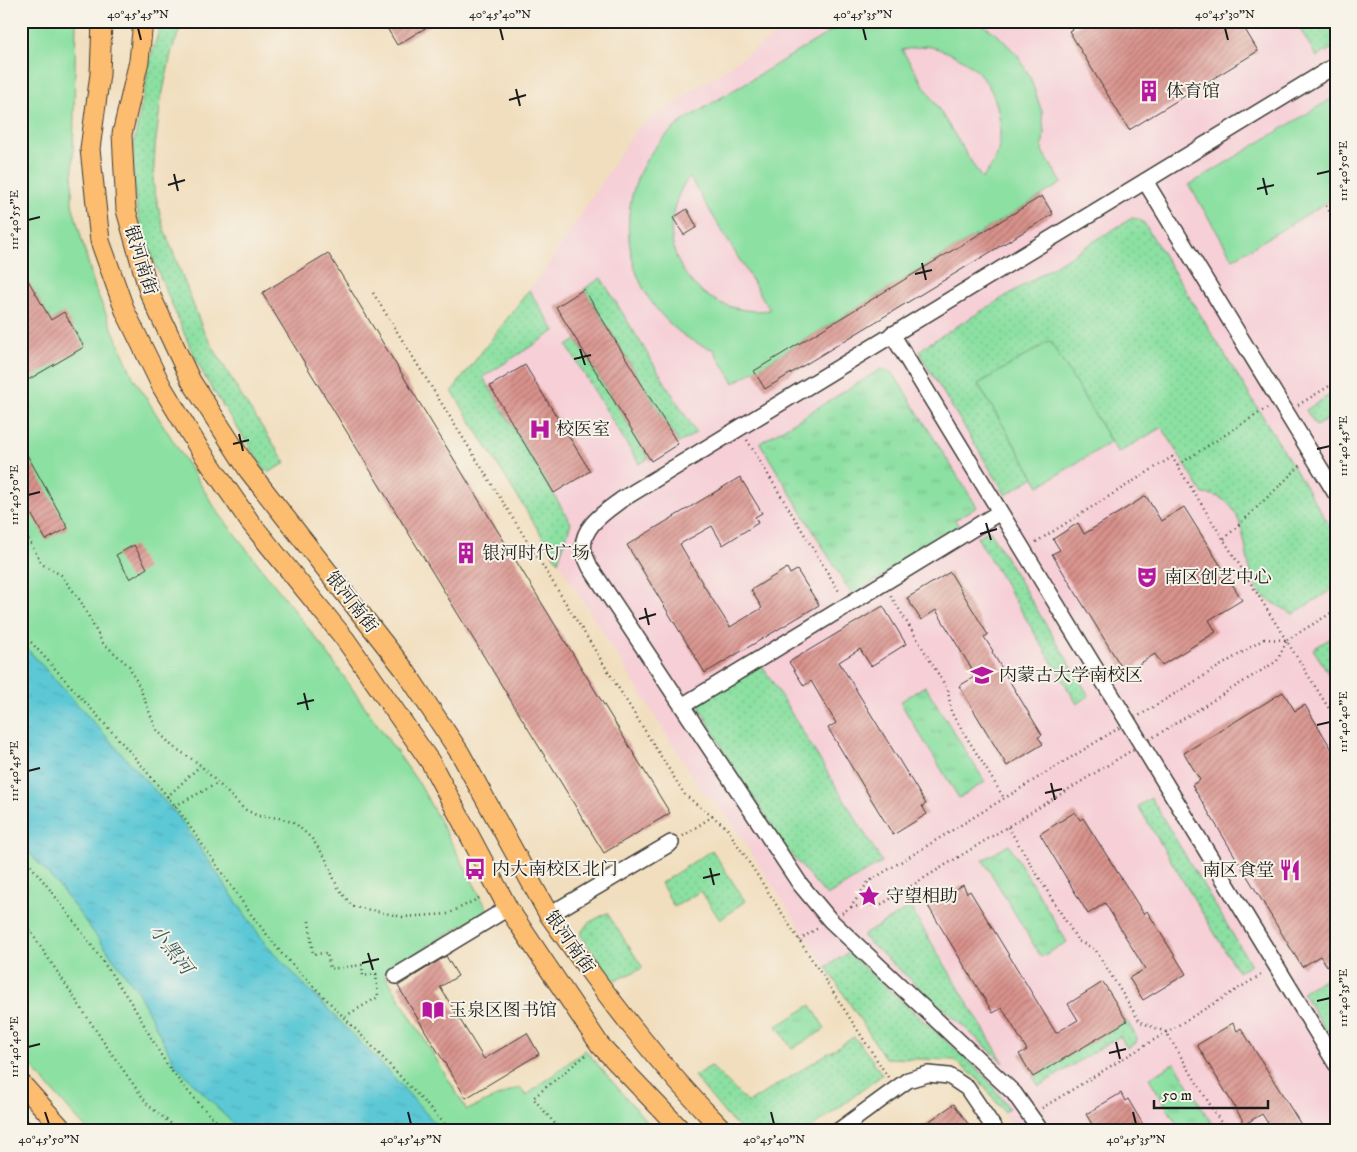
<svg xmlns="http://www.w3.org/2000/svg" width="1357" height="1152" viewBox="0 0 1357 1152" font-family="'IM FELL DW Pica','Noto Serif SC',serif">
<defs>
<pattern id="grass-tufts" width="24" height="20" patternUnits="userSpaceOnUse" patternTransform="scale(1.25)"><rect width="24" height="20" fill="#8be0a2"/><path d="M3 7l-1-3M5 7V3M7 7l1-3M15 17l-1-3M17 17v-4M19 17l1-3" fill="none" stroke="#77c08b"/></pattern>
<pattern id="garden-dots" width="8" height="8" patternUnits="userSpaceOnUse" patternTransform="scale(1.25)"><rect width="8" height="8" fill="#8be0a2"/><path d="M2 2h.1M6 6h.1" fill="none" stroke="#77c08b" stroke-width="1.8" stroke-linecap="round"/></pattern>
<pattern id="water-ripples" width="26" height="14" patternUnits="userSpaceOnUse" patternTransform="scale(1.25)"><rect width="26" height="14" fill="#5cc8d5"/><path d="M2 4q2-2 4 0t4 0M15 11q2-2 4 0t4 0" fill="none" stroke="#4fabb6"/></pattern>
<pattern id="building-hatch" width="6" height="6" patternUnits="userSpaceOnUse" patternTransform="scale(1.25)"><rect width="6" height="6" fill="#d9928c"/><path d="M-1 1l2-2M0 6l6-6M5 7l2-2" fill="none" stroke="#af7672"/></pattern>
</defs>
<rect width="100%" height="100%" fill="#f7f3e8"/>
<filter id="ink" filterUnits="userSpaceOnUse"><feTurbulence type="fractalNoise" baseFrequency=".02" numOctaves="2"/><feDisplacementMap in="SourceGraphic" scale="10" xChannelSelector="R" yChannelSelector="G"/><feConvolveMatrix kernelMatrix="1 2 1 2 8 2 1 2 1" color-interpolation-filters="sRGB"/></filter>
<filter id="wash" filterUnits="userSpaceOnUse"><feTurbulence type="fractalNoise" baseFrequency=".0096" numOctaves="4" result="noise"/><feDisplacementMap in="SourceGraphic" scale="20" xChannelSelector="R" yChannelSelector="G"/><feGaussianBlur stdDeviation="1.12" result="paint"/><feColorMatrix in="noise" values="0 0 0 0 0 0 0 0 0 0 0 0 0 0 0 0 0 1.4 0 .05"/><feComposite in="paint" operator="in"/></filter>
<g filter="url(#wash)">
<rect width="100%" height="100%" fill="#f1debe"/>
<!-- built -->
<path fill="#f6cfd7" d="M797,21H1336V1131H1016L979,1080L954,1060L885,1058L728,817L700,788L452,391L544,271L637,128Z"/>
<!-- grass -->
<path fill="url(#grass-tufts)" stroke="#547e5f" d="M881,369L893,373L977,507L955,520L960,528L852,595L760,443Z
M925,686L985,782L959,798L900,702Z
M1009,845L1067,942L1041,957L983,860Z
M811,1005L825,1029L792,1049L777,1026Z
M1175,1063L1216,1131H1181L1149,1078Z"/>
<!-- park -->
<path fill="#8be0a2" stroke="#547e5f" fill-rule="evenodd" d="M21,21H76L72,204L95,288L133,377L217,511L325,650L420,785L488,910L384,973L467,1110L520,1087L526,1096L585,1050L655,1131H88L21,1055Z
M848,21H978L999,36L1018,56L1030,77L1042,112L1044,133L1042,151L1062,183L734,383L713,349C689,343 670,326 655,307C621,262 619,196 653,150C662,138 674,128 686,119ZM926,46C969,54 998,82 1000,126C1000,137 1000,147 996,157C993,165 987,172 982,179L902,50ZM689,178H690L770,310C709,318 657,266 675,205C678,195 682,186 689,178Z
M1336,96V197L1233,259L1189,185Z
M1050,340L1111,442L1039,486L978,384Z"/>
<!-- garden -->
<path fill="url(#garden-dots)" stroke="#547e5f" d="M162,21H183L172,50L161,100L155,147L153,184L163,226L203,330L242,397L286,463L269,472L265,471L207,381L190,347L150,253L140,224L135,197L133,168L134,143L151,56Z
M1295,21H1336V46L1317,57Z
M1132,218L1138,219L1144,223L1336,536V587L1293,614C1283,607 1265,601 1258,590C1239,561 1253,495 1203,494L1162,427L1118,453L1050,341L978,384L1034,477L1006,495L922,358L920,351L925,346Z
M601,278L696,433L679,443L584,289Z
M529,290L555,331L483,377L571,523L558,562L452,391Z
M576,340L649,458L639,464L567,346Z
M1336,391V414L1316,426L1306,410Z
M989,530L1089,696L1077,704L977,537Z
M1336,635V685L1313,649Z
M762,665L882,862L827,896L789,852L726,756L698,704Z
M1151,798L1251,965L1238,972L1138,806Z
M712,850L745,901L720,920L701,891L674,907L661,883Z
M910,907L1004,1063L862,936Z
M607,913L643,968L616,980L611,978L580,934L588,923Z
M848,953L984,1075L1009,1108L1004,1112L979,1080L954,1060L885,1058L826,967Z
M1336,972V1025L1326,1031L1302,992Z
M1127,1021L1137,1038L1136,1043L1127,1048L1120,1036L1039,1086L1033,1077Z
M854,1037L872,1059L882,1075L808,1131H743L726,1115L694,1076L711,1066L748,1103Z"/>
<!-- water -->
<path fill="url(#water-ripples)" stroke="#3c7278" d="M21,642L178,816L266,945L388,1071L442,1131H240L175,1064L137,990L61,889L21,843Z"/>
<g id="blocks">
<!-- building -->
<path fill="url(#building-hatch)" d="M383,21H437L397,45Z
M1086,21H1240L1258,51L1129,130L1069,31Z
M1042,196L1053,214L765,389L754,371Z
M687,209L697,227L684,235L673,218Z
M328,253L670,813L604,853L262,293Z
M21,268L51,320L64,312L84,347L21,384Z
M584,289L678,444L651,461L556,307Z
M525,365L590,471L554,493L490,386Z
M21,444L68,528L46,540L21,496Z
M740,477L762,513L755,517L758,523L723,545L712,526L680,544L704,586L730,627L762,608L751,590L787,568L790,574L797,570L819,605L705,673L627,545Z
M1146,496L1161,521L1184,507L1242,600L1209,620L1216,632L1162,665L1155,654L1125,673L1052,554L1060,550L1053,539L1078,523L1084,534Z
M134,545L147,568L130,579L116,555Z
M950,572L988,635L984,637L993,651L992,652L1042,735L1038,737L1043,744L1007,766L959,686L976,676L936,610L921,620L907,598Z
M883,606L906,644L871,666L860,649L839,662L926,804L922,806L927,814L893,835L828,728L836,723L811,681L804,686L789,662Z
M1283,692L1295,711L1305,705L1336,756V961L1327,966L1320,956L1302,967L1192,785L1200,780L1184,753Z
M1075,812L1080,820L1083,818L1144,914L1147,911L1186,974L1143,1000L1129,978L1145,969L1105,903L1088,914L1040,834Z
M963,885L967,893L970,891L1056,1033L1078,1020L1068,1004L1103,982L1127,1021L1033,1077L1019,1054L1027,1050L1002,1008L993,1013L928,906Z
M446,956L458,976L440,987L484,1059L527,1033L539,1054L466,1098L398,986Z
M1233,1023L1237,1031L1241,1028L1305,1131H1273L1262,1114L1245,1124L1197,1045Z
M1121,1093L1125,1101L1128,1099L1147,1131H1096L1086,1114Z
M954,1104L973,1131H915Z"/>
</g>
</g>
<g filter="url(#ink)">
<use href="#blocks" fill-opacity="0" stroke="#3c3934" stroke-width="1"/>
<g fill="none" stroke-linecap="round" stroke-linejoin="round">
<!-- minor casing -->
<g stroke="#3c3934" stroke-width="18">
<path id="minor" d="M1145,181L1336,494
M892,334L1336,1064
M682,706L1000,512
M549,915L671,843
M396,976L508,908
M838,1131L908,1080L928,1074L949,1076L967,1088L996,1131
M1041,1131L1014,1093L830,920L800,884L590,567C588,562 585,557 584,552C579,528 605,512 621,500L1336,65"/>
</g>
<!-- major casing -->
<g stroke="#3c3934" stroke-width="21">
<path id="major" d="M102,21L100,74L90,149L100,241L125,311L162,387L197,445L250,522L345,639L431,763L508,908L600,1045L682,1131
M143,21L139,61L122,134L126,210L149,292L191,381L249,471L404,669L460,753L549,915C603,991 658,1065 724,1131
M21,1083L64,1131
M21,1128L23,1131"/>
</g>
<!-- path -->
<path stroke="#3c3934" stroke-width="2.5" stroke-dasharray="1 4" stroke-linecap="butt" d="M1326,206L1336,221
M373,293L685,795L726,827L888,1077
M1298,405L1336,382
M747,440L840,593
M1178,465L1267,408
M21,526L42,564L61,575L80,600L102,642L129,666L140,688L156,729L172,746L198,763L244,809L258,816L279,818L295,823L312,839L325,857L337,886L352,906L403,917L448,914L481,897
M1224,539L1302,464
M1036,542L1172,457L1336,720
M891,596L948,690L951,712L1004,798
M21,631L131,753L177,808L250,913L282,954L370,1044L451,1131
M1264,639L1287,640L1277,661L882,904L851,907L868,882Z
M1287,640L1336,610
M167,797L200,766
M175,806L218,783
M1008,827L1078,941L1095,949L1140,1022L1166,1032L1226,1131
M683,836L713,816
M21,854C60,900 94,948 127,997C141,1017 151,1039 164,1060C181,1086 203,1108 226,1131
M842,913L851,907
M21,917L107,1047L148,1105L180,1131
M309,921L313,954L327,953L330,969L362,965L363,976L376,974L378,997L344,1017
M799,940L818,928
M1042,1108L1264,973
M561,1131L533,1098L587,1054"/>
<!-- minor -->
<use href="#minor" stroke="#fff" stroke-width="15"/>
<!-- major -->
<use href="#major" stroke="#fcbd6f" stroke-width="19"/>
</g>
</g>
<!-- ticks -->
<path fill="none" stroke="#1c1c1c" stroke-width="2" d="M138,28L141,40M500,28L503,40M863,28L866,40M1225,28L1228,40M516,89L520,106M509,100L526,95M174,174L178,191M1317,174L1330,171M1263,178L1267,195M168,185L185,180M1257,189L1274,185M28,220L40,217M922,263L926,280M915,274L932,270M580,349L585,365M574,359L591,355M239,434L243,451M233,444L249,440M1317,449L1330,446M28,495L40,492M986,523L991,540M980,534L997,529M645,608L649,625M639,619L656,614M304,693L308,710M297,704L314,700M1317,725L1330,722M28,771L40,768M1051,783L1055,800M1045,793L1062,789M710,868L714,885M703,878L720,874M368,953L373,970M362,963L379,959M1317,1001L1330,998M1116,1042L1120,1059M28,1047L40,1044M1109,1053L1126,1049M45,1112L49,1124M408,1112L411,1124M771,1112L774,1124M1133,1112L1136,1124"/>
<!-- icons -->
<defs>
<g id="building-bare" transform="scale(1.725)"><path d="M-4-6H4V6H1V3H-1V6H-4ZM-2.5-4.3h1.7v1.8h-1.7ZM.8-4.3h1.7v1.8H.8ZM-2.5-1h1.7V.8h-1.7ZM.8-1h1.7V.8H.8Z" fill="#b5179e" stroke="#f7f3e8" stroke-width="2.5" paint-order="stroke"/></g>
<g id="hospital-bare" transform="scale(1.725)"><path d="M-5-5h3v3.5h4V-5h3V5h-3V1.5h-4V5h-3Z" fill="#b5179e" stroke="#f7f3e8" stroke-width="2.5" paint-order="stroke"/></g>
<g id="theatre-bare" transform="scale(1.725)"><path d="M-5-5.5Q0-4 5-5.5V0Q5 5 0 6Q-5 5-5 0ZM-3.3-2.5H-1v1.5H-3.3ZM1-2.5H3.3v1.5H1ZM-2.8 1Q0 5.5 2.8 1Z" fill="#b5179e" stroke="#f7f3e8" stroke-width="2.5" paint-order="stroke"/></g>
<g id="university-bare" transform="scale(1.725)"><path d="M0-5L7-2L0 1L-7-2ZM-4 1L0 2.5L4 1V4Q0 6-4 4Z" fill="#b5179e" stroke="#f7f3e8" stroke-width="2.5" paint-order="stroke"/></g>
<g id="bus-bare" transform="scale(1.725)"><path d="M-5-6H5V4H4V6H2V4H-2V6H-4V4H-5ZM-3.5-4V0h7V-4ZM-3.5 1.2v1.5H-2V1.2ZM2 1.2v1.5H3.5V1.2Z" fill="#b5179e" stroke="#f7f3e8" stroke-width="2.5" paint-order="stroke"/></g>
<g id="restaurant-bare" transform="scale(1.725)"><path d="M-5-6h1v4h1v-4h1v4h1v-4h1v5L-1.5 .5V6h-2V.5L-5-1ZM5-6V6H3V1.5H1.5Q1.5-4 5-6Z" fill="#b5179e" stroke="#f7f3e8" stroke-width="2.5" paint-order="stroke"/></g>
<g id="sight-bare" transform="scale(1.725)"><path d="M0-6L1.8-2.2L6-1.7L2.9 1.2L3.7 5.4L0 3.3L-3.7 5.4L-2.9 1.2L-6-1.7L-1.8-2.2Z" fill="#b5179e" stroke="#f7f3e8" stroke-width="2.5" paint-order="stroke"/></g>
<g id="library-bare" transform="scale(1.725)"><path d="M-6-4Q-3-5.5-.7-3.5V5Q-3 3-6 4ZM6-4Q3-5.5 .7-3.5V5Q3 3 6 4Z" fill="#b5179e" stroke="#f7f3e8" stroke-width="2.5" paint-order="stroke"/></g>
</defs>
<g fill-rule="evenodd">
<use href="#building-bare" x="1149" y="91"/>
<use href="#hospital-bare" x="540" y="429"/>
<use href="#building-bare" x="466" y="553"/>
<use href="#theatre-bare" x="1147" y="577"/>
<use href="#university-bare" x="982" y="675"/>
<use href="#bus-bare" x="475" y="869"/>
<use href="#restaurant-bare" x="1290" y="870"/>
<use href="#sight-bare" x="869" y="896"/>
<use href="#library-bare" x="433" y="1010"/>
</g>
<g text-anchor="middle" stroke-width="4" stroke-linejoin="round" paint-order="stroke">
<!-- poi labels -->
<g font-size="18" fill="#1c1c1c" stroke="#f7f3e8" text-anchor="start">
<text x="1166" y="97">体育馆</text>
<text x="556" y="435">校医室</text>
<text x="482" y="559">银河时代广场</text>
<text x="1164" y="583">南区创艺中心</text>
<text x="999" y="681">内蒙古大学南校区</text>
<text x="492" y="875">内大南校区北门</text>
<text x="1274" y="876" text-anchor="end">南区食堂</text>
<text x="886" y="902">守望相助</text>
<text x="449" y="1016">玉泉区图书馆</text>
</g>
<!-- street labels -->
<g font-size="18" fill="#1c1c1c" stroke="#f7f3e8">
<text transform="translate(141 260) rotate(73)" y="6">银河南街</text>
<text transform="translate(352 602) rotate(52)" y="6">银河南街</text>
<text transform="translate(570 942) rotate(55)" y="6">银河南街</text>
</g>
<!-- water labels -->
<g font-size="19" font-style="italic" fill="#32585d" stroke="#f7f3e8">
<text transform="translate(172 949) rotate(52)" y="7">小黑河</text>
</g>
</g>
<!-- margin -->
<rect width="1357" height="1152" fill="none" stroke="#f7f3e8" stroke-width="55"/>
<!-- scale -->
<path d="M1154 1100v8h114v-8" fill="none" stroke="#1c1c1c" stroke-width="2.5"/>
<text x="1162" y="1100" font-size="15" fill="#1c1c1c" stroke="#f7f3e8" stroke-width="4" paint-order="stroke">50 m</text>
<rect x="28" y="28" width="1302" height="1096" fill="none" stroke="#1c1c1c" stroke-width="2"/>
<g font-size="12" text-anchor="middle" fill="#1c1c1c">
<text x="138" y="18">40°45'45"N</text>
<text x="500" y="18">40°45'40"N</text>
<text x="863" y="18">40°45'35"N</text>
<text x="1225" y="18">40°45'30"N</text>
<text transform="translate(1343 171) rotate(-90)" y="4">111°40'50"E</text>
<text transform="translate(14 220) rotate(-90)" y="4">111°40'55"E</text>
<text transform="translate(1343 446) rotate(-90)" y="4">111°40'45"E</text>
<text transform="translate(14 495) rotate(-90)" y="4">111°40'50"E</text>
<text transform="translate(1343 722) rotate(-90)" y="4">111°40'40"E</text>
<text transform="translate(14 771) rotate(-90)" y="4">111°40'45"E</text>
<text transform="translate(1343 998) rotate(-90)" y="4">111°40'35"E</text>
<text transform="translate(14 1047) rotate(-90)" y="4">111°40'40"E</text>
<text x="49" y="1143">40°45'50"N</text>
<text x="411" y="1143">40°45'45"N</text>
<text x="774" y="1143">40°45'40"N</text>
<text x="1136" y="1143">40°45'35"N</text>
</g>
</svg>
